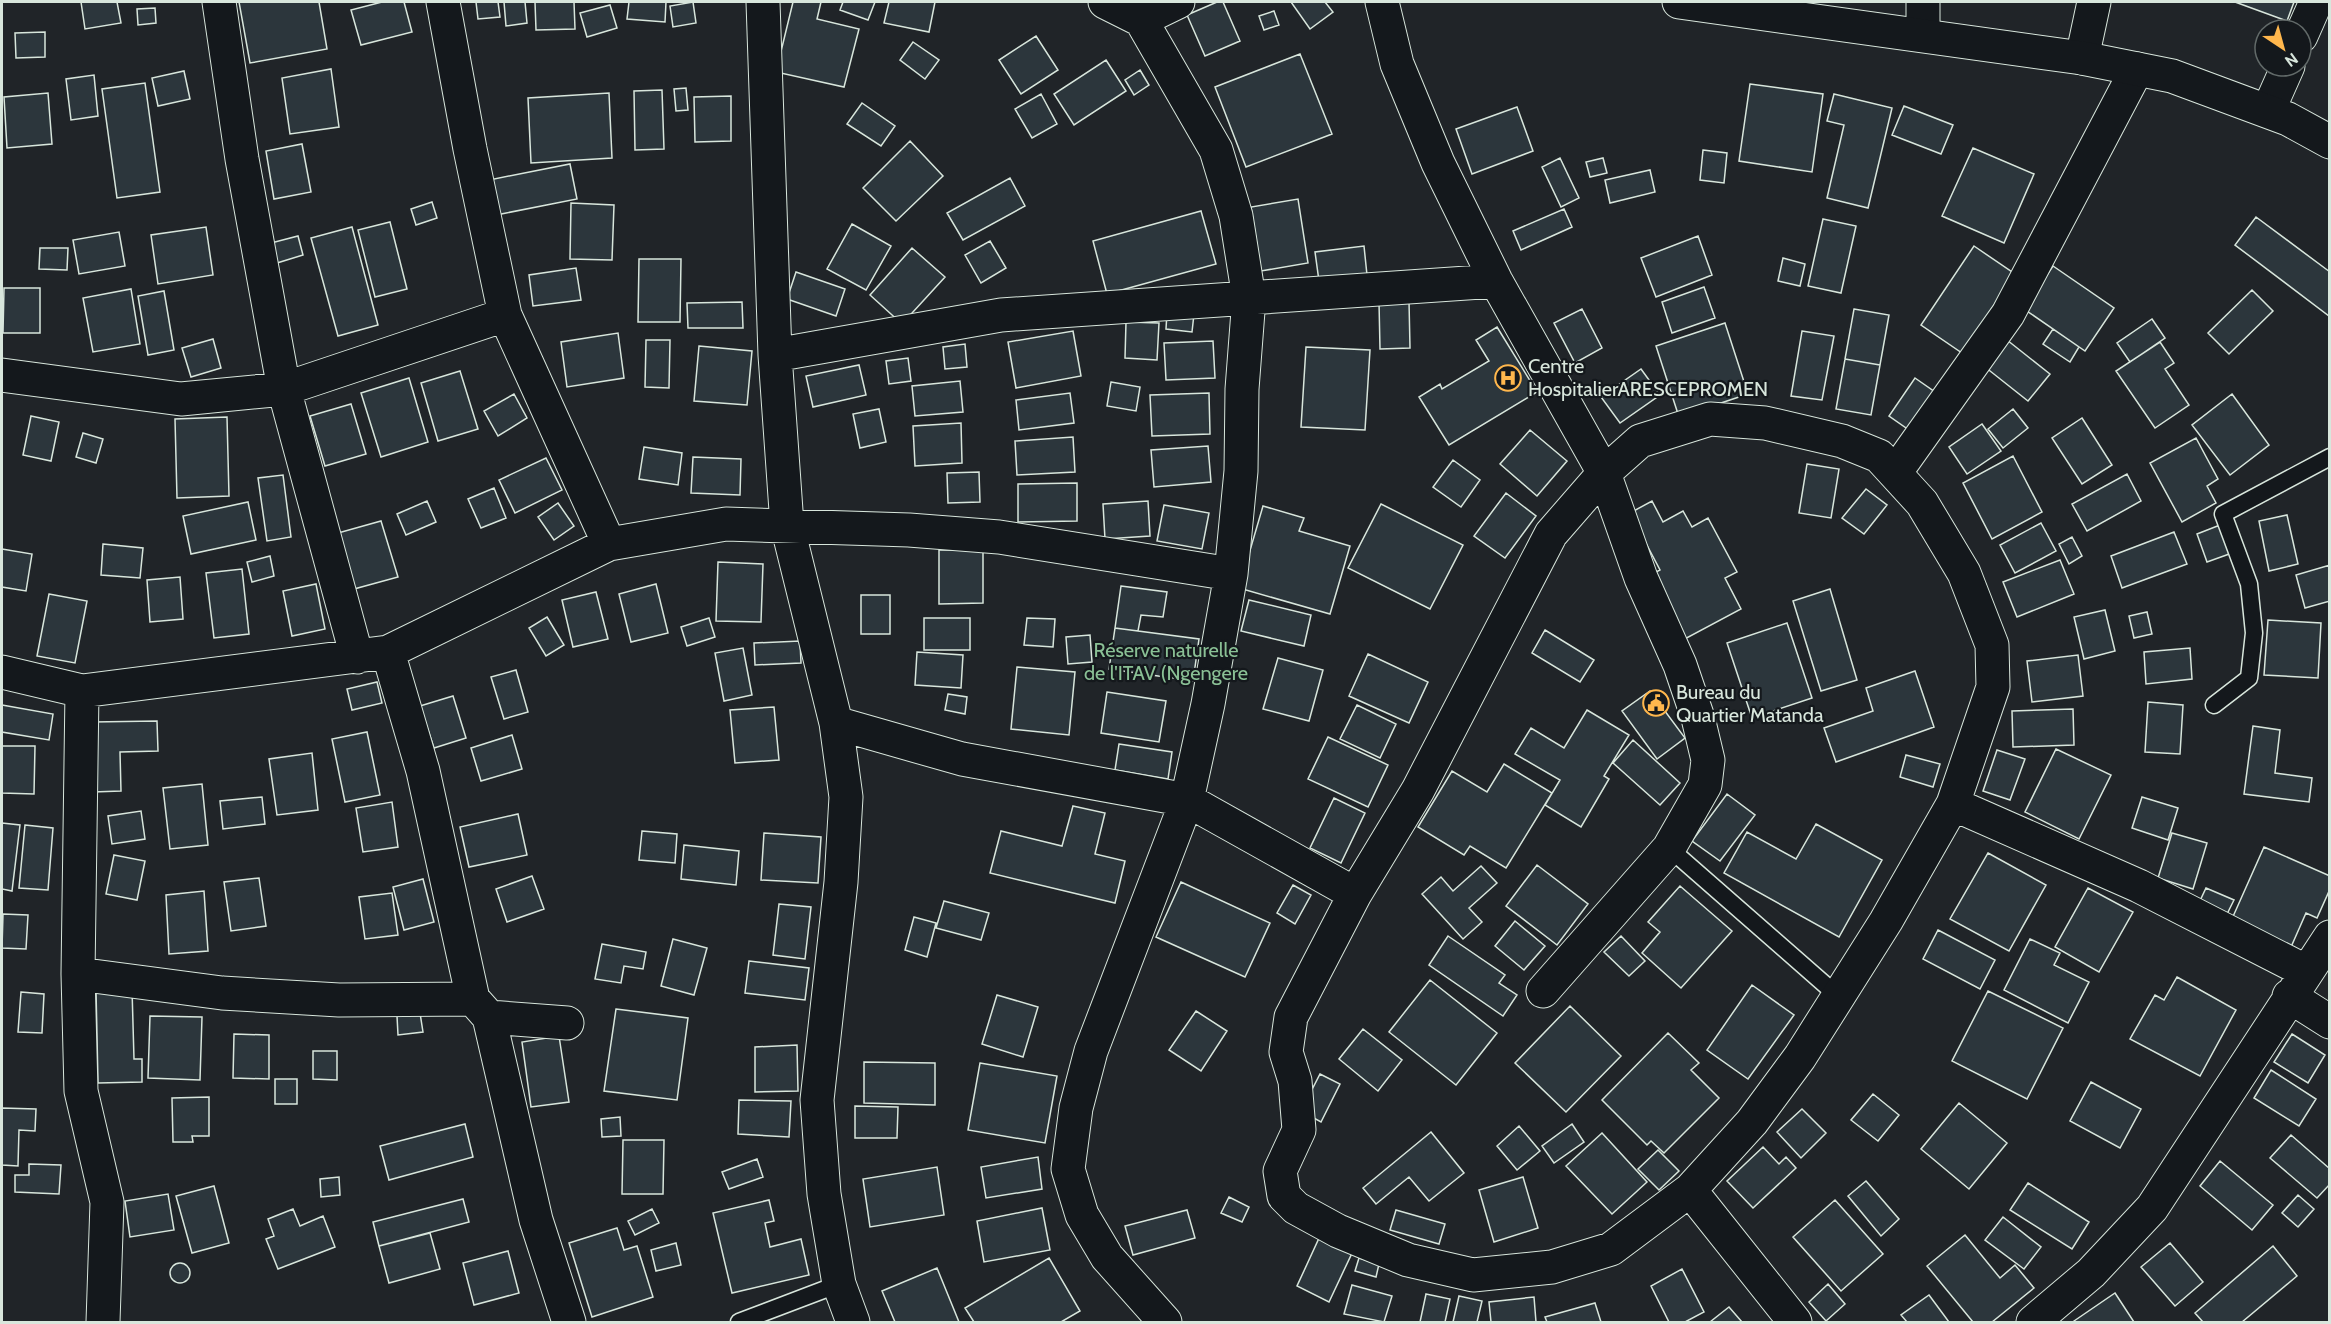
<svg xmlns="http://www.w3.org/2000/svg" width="2331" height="1324" viewBox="0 0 2331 1324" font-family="Cabin,sans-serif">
<rect width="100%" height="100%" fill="#14181c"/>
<!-- green -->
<path fill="#202428" stroke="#939e99" stroke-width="1.5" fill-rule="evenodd" d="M2,2H2329V1322H2ZM2265,30H2301V66H2265Z"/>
<!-- building -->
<path fill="#2c363c" stroke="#d8e6dc" stroke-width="1.5" d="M81,2H117L121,23L85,29Z
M239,2H319L327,49L250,63Z
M382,2H404L412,32L361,45L351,10Z
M476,2H498L500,17L478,19Z
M504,2H525L527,23L506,26Z
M535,2H574L575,29L536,30Z
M629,2H666L665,22L627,19Z
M693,2L696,23L673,27L670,6Z
M793,2H821L817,19L859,29L844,87L776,72Z
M843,2H875L868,20L840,10Z
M889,2H935L929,32L884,23Z
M1217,2H1223L1240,41L1205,56L1187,15Z
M1291,2H1325L1333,12L1310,29Z
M2235,2H2294L2287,21Z
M610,5L617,28L587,37L580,13Z
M155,8L156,23L138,25L137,9Z
M1274,11L1279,25L1264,30L1259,16Z
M45,32V57L16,58L15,33Z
M1036,36L1058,70L1021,94L999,60Z
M913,42L939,60L925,79L900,60Z
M1300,54L1332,134L1246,167L1215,87Z
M1106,60L1126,91L1074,125L1054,94Z
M331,69L339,127L290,134L282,78Z
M1140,70L1149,85L1134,95L1125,80Z
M184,71L190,99L158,106L152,78Z
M94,75L98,116L71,120L66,79Z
M145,83L160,192L117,198L102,89Z
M1750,84L1823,94L1812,172L1739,161Z
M686,88L688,110L676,111L674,89Z
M662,90L664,149L635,150L634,91Z
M48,93L52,144L7,148L4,97Z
M609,93L612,158L531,163L528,98Z
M1041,94L1057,124L1032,138L1015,109Z
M1834,94L1892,108L1868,208L1827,198L1844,125L1827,121Z
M731,96V141L695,142L694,97Z
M862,103L895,126L881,146L847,124Z
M1904,106L1953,125L1941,154L1892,135Z
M1517,107L1533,151L1472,174L1456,129Z
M910,141L943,176L896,221L863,188Z
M302,144L311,192L274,199L266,151Z
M1973,148L2034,174L2004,243L1942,216Z
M1703,150L1727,153L1724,183L1700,180Z
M1560,158L1579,198L1561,207L1542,167Z
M1603,158L1607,173L1590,177L1586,162Z
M570,164L577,199L496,215L489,180Z
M1650,170L1655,192L1610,203L1605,180Z
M1010,178L1025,206L963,240L947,213Z
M1298,199L1308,263L1261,271L1251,207Z
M432,202L437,218L416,225L411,209Z
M571,203L614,205L612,260L570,259Z
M1564,209L1572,227L1521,250L1513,231Z
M1201,211L1216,264L1107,294L1093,241Z
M2256,217L2330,272L2329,316L2235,245Z
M1823,219L1856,226L1841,293L1808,286Z
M390,222L407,289L375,297L358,230Z
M852,224L891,246L866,290L827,269Z
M206,227L213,275L158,284L151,235Z
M352,227L378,325L338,336L311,238Z
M119,232L125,266L79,274L73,240Z
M298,236L303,255L277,263L271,243Z
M1698,236L1712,275L1656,297L1641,258Z
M990,241L1006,268L981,283L965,255Z
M1364,246L1367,275L1319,281L1315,252Z
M1974,246L2015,274L1962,353L1921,325Z
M40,248H68L67,270L39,269Z
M912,248L945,277L902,324L870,295Z
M1783,258L1805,264L1800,286L1778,281Z
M639,259H681L680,322H638Z
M2053,266L2114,308L2085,351L2024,309Z
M576,268L581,300L533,306L529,275Z
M796,272L845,289L836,316L787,299Z
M1704,287L1715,318L1672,333L1662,302Z
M4,288H40V333H3Z
M131,289L140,344L93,352L83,298Z
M2252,290L2273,311L2229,354L2208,333Z
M164,291L174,350L148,355L138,296Z
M1409,301L1410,348L1380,349L1379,302Z
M742,302L743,328H688L687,303Z
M1582,309L1602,348L1575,363L1554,323Z
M1854,309L1889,315L1880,365L1845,359Z
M1167,312L1194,314L1192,332L1166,329Z
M2152,319L2165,338L2130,362L2117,343Z
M1126,322L1159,323L1157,360L1125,358Z
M1725,323L1748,394L1679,417L1656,346Z
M1497,327L1537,392L1449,445L1419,397L1440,384L1442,389L1489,361L1476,340Z
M2053,329L2079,347L2070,362L2043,344Z
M1073,331L1081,376L1016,388L1008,342Z
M1802,331L1834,336L1822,400L1791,396Z
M618,333L624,378L567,387L561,342Z
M213,339L221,368L191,377L182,348Z
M646,340H670L669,388L645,387Z
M2007,340L2050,374L2028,401L1985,367Z
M1213,341L1215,378L1166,380L1164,343Z
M2160,342L2174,363L2165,369L2189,405L2155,428L2116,371Z
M965,344L967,367L945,369L943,347Z
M699,346L752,351L747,405L694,401Z
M1306,347L1370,350L1365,430L1301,427Z
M908,358L911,381L889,384L886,361Z
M1845,359L1880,365L1871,415L1836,409Z
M859,365L866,395L813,407L806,376Z
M1641,369L1660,395L1620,423L1601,397Z
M460,371L478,429L438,441L421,383Z
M409,378L428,442L381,457L361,393Z
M1915,378L1935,392L1909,430L1889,416Z
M960,381L963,412L915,416L912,386Z
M1111,382L1140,387L1136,411L1107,406Z
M1070,393L1074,423L1019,430L1016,400Z
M1209,393L1210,434L1152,436L1150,395Z
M514,394L527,418L498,436L484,411Z
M2232,394L2269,445L2230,475L2192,425Z
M351,404L366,454L325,466L310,416Z
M879,409L886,442L860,448L853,414Z
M2013,409L2028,428L2003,448L1988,429Z
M31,416L59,422L51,461L23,455Z
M227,417L229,496L177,498L175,419Z
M2082,418L2112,465L2082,484L2052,438Z
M961,423L962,463L915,466L913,426Z
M1982,424L2001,451L1967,474L1949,447Z
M1530,430L1567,461L1537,496L1500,464Z
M83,433L103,439L96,463L76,457Z
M1073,437L1075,472L1017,475L1015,441Z
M2196,438L2218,479L2207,486L2216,503L2182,522L2150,463Z
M1208,446L1211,482L1154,487L1151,450Z
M644,447L682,453L678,485L639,479Z
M2013,456L2042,512L1992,539L1963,483Z
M693,457L741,459L740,495L691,493Z
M546,458L562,490L515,513L499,480Z
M1453,460L1480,480L1461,507L1433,487Z
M1807,464L1839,469L1831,518L1799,513Z
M979,472L980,502L948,503L947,473Z
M2127,474L2141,501L2087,531L2072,504Z
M283,475L291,537L267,541L258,478Z
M1077,483V521L1018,522V484Z
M494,488L506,518L481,528L468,499Z
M1866,489L1887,505L1864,534L1842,518Z
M1506,493L1536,516L1505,558L1474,536Z
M427,501L436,522L406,535L397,514Z
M1148,501L1150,536L1105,539L1103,504Z
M1652,501L1663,522L1683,511L1692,527L1708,518L1737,572L1725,578L1741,609L1681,641L1647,577L1660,570L1630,513Z
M248,502L256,540L191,554L183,516Z
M558,503L574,526L554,540L538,517Z
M1381,504L1463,545L1430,609L1348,568Z
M1164,505L1209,513L1202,549L1157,541Z
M1263,506L1304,518L1299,531L1350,546L1330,614L1239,588Z
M2287,515L2298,564L2269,571L2259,521Z
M381,521L398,577L354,589L338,533Z
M2041,523L2056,551L2015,573L2000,545Z
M2220,525L2232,553L2207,562L2197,534Z
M2174,532L2187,564L2122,588L2111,556Z
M2072,537L2082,556L2069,564L2059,544Z
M103,544L143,548L140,578L101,575Z
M2,549L32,554L26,591L2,587Z
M939,550H983V603L939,604Z
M270,556L274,576L252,582L247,562Z
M2060,560L2074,594L2017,617L2003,582Z
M718,562L763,564L761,622L716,621Z
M2330,565V601L2305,608L2296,575Z
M242,569L249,634L214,638L206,573Z
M180,577L183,619L150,622L147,580Z
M316,584L325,629L292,636L283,591Z
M656,584L668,633L631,642L619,594Z
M1121,586L1167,592L1163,617L1141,615L1138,631L1115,628Z
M1830,589L1857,680L1821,691L1793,601Z
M596,592L608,639L573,647L562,600Z
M49,594L87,601L75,663L37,656Z
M861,595H890V634H861Z
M1249,600L1311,615L1304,646L1241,631Z
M2105,610L2115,651L2084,659L2074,617Z
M2147,612L2152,634L2134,638L2129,616Z
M547,617L564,645L546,656L529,628Z
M709,618L715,637L687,646L681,627Z
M924,618H970V650H924Z
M1027,618L1055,619L1053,647L1024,645Z
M2268,620L2321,623L2318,678L2264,675Z
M1787,623L1812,698L1752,718L1727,643Z
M1115,628L1199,639L1193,681L1109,669Z
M1545,630L1594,660L1580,682L1532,653Z
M1090,635L1092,662L1068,664L1066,637Z
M800,641L801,663L755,665L754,643Z
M743,648L752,695L724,701L715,653Z
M2190,648L2192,679L2146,684L2144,652Z
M917,652L963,655L961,688L915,685Z
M1368,654L1428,682L1409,723L1349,696Z
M2078,655L2083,696L2032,702L2027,661Z
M1278,658L1323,670L1309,721L1263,709Z
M1017,667L1075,672L1069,735L1011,729Z
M516,670L528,712L504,719L491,677Z
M1915,671L1934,727L1836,762L1824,728L1873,711L1866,688Z
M377,682L382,703L352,710L347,689Z
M1650,691L1685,738L1657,759L1622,711Z
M1107,692L1166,701L1159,742L1101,733Z
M948,694L967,697L965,714L945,710Z
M453,696L466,738L434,748L420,706Z
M2148,702L2183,705L2180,754L2145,752Z
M2,705L53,714L49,740L2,732Z
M1357,705L1396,724L1380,758L1340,739Z
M774,707L779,760L735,763L730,710Z
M2073,709L2074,745L2013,747L2012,711Z
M1587,710L1629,735L1604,776L1609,779L1581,827L1545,805L1560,780L1515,754L1531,728L1564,748Z
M157,721L158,751L120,752L121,791L93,792L92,722Z
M2253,726L2280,730L2275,773L2312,778L2309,802L2244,794Z
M367,732L380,795L345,802L332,739Z
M512,735L522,769L481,781L471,748Z
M1328,737L1388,765L1368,807L1308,779Z
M1633,740L1680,783L1660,805L1613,763Z
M1119,744L1172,752L1168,779L1115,770Z
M2,746H35L34,794L2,793Z
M2056,749L2111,775L2079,839L2025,812Z
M1997,750L2025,759L2010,800L1983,791Z
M312,753L318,810L277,815L269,759Z
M1906,755L1940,764L1933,787L1900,777Z
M1504,764L1552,793L1506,868L1470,846L1464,855L1418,827L1452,771L1487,792Z
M202,784L208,845L170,849L163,788Z
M1727,794L1755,815L1720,861L1692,841Z
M262,797L265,824L223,829L220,801Z
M2142,797L2178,808L2168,840L2132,828Z
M1334,798L1365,813L1341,863L1310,848Z
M392,802L398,847L363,852L356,808Z
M1073,806L1105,813L1095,854L1125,861L1115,903L990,873L1001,831L1062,846Z
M141,811L145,839L112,844L108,816Z
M518,814L527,855L469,867L460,827Z
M2,823L20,825L12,891L2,889Z
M1816,824L1882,860L1839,937L1724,873L1747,832L1796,859Z
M25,825L53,828L48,890L19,888Z
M642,831L677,834L675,863L639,860Z
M764,833L821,837L818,883L761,880Z
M2172,833L2207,843L2193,889L2158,878Z
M684,845L739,851L736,885L681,879Z
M2264,847L2330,876V889L2317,918L2306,913L2291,947L2231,921Z
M1988,853L2046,885L2009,951L1950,919Z
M114,855L145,861L137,900L106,894Z
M1537,865L1588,904L1557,945L1506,906Z
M1481,866L1497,883L1469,908L1482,922L1463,939L1422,894L1441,877L1453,891Z
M532,876L544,909L507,922L496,889Z
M259,878L266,926L231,931L224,882Z
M423,879L434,922L404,930L393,887Z
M1181,882L1270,923L1245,977L1156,937Z
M1293,885L1311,895L1295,924L1277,913Z
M1680,886L1732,931L1681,988L1642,953L1660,932L1648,922Z
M2088,888L2133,912L2099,972L2055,947Z
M2206,888L2234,900L2225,918L2198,905Z
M204,891L208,951L169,954L166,895Z
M392,893L398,935L365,939L359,897Z
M944,901L989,913L981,940L936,928Z
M779,904L811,907L805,959L773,955Z
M3,914L28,915L26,949L2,948Z
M914,917L936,923L927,957L905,950Z
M1515,921L1545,946L1524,970L1495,946Z
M1938,930L1995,960L1980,989L1923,959Z
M1448,936L1505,975L1499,983L1517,995L1503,1016L1429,965Z
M1621,936L1645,961L1629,976L1604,952Z
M673,939L707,948L694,995L661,986Z
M2030,939L2060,953L2054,965L2089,982L2068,1023L2004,990Z
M602,944L646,952L643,969L624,966L621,983L595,979Z
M749,961L809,968L805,1000L745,993Z
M2177,977L2236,1010L2200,1076L2130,1039L2155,995L2164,1000Z
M1430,980L1497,1033L1456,1085L1389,1032Z
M1752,985L1794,1015L1748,1079L1707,1050Z
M132,989L134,1059H142V1082L98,1083L96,990Z
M1988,991L2063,1028L2027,1099L1952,1061Z
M21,992L44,994L42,1033L18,1032Z
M997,995L1038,1007L1023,1057L982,1044Z
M1570,1006L1621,1056L1566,1112L1515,1063Z
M616,1009L688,1018L677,1100L604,1091Z
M1196,1011L1227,1031L1201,1071L1169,1050Z
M420,1013L423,1032L398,1035L397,1016Z
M150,1016L202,1017L200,1080L148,1078Z
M1363,1029L1402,1060L1378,1091L1339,1059Z
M1668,1033L1699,1063L1691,1070L1719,1098L1664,1153L1651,1141L1647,1145L1602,1100Z
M234,1034L269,1035V1079L233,1078Z
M2292,1034L2325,1055L2308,1083L2274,1062Z
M559,1036L569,1102L531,1107L522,1042Z
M797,1045L798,1091L755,1092V1047Z
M313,1051H337V1080L313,1079Z
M864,1062L935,1063V1105L864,1103Z
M980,1063L1057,1076L1045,1143L968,1130Z
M2271,1070L2316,1099L2299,1126L2254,1098Z
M1320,1074L1340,1084L1321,1122L1301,1111Z
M275,1079H297V1104H275Z
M2091,1082L2141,1109L2120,1148L2070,1121Z
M1873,1094L1899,1115L1878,1141L1851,1120Z
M209,1097V1136H192L193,1142H173L172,1098Z
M739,1100L791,1101L789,1137L738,1134Z
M1959,1103L2007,1143L1969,1189L1921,1149Z
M855,1106L898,1107L897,1138H855Z
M2,1108L36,1109L35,1131L19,1130L18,1166L2,1165Z
M1802,1109L1826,1133L1801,1158L1777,1132Z
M620,1117L621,1136L602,1137L601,1119Z
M465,1124L473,1157L389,1180L380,1146Z
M1572,1124L1584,1142L1554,1163L1542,1146Z
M1519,1126L1540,1151L1517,1170L1497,1146Z
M1431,1132L1464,1173L1429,1201L1409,1177L1376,1204L1363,1188Z
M1602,1133L1647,1182L1612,1214L1566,1166Z
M2291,1135L2330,1169V1184L2317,1198L2270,1158Z
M623,1140H664L663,1194H622Z
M1763,1147L1779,1164L1786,1157L1796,1168L1753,1208L1727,1181Z
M1658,1150L1679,1171L1659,1190L1638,1169Z
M1038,1157L1042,1189L986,1198L981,1167Z
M757,1159L763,1177L729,1189L722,1172Z
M2220,1161L2273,1205L2252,1230L2200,1186Z
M29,1164L61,1165L59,1194L15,1192V1175H29Z
M937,1167L944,1215L870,1227L863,1179Z
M339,1177L340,1195L321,1197L320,1179Z
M1523,1177L1538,1228L1494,1242L1479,1190Z
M1866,1181L1899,1219L1881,1236L1848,1196Z
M2028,1183L2089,1222L2072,1249L2010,1210Z
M214,1186L229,1243L192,1253L176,1196Z
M168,1194L174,1230L130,1237L125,1201Z
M2298,1195L2314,1209L2298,1227L2282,1213Z
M1229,1197L1249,1207L1242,1222L1221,1213Z
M463,1199L469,1222L379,1246L373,1222Z
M769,1200L774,1221L765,1223L770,1247L801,1239L809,1275L732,1293L713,1213Z
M1835,1200L1883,1254L1841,1291L1793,1237Z
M1042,1208L1050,1250L984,1262L977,1221Z
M293,1209L300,1226L323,1216L335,1247L278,1269L266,1239L274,1236L268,1219Z
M652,1209L659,1223L635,1235L628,1221Z
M1187,1210L1195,1238L1133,1255L1125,1226Z
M1396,1210L1445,1224L1439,1244L1390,1230Z
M2003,1217L2041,1247L2024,1269L1985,1240Z
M617,1228L624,1250L637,1246L653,1297L592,1317L569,1243Z
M430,1233L440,1269L389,1283L379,1246Z
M1965,1235L2000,1278L2015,1265L2034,1288L1992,1322H1973L1927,1266Z
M1320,1236L1353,1251L1329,1302L1297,1286Z
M676,1243L681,1265L656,1271L651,1250Z
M2170,1243L2203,1282L2175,1306L2141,1267Z
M2273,1246L2297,1276L2242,1322H2203L2195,1313Z
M508,1251L519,1293L474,1305L463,1263Z
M1049,1258L1080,1311L1061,1322H974L965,1308Z
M1359,1258L1379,1264L1376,1277L1355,1271Z
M170 1273a10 10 0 1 1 20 0a10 10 0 1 1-20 0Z
M937,1268L959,1322H895L882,1291Z
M1682,1269L1704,1312L1685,1322H1669L1651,1286Z
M1828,1284L1845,1304L1826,1321L1809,1302Z
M1352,1285L1392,1296L1384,1322L1344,1314Z
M2115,1293L2134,1322H2075L2074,1321Z
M1426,1294L1450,1299L1445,1322H1420Z
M1929,1295L1949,1322H1907L1901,1315Z
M1459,1296L1482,1301L1477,1322H1453Z
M1534,1297L1536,1322H1491L1489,1302Z
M1595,1303L1601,1322H1547L1545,1317Z
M1729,1307L1742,1322H1710Z"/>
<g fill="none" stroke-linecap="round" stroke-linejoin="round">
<!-- lane casing -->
<g stroke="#d8e6dc" stroke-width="19">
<path id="lane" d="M2214,705L2249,678L2254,633L2249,584L2223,514L2330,457
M1669,848L1838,996
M739,1322L839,1284"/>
</g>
<!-- street casing -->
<g stroke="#d8e6dc" stroke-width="35">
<path id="street" d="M219,2L242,159L284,389L357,657
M443,2L470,149L505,315L609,544
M763,2L775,355L787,525L836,723L846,797L841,882L817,1100L824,1194L839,1284L853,1322
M1105,2L1141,20L1216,150L1236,216L1249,298L1242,389L1241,471L1231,574L1208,704L1187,800L1091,1051L1076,1108L1068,1169L1082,1215L1107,1257L1165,1322
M1382,2L1397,64L1438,163L1496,281L1604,473L1641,578L1680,665L1698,718L1708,760L1705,785L1669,848L1543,991
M1141,20L1178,2
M1923,35V2
M2301,36L2316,2
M2082,58L2094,2
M2268,111L2288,66
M775,355L1001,315L1496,281
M2,375L181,399L284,389L505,315
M1710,419L1765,423L1842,441L1879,456L1922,503L1964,573L1992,645L1993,687L1953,804L1886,921L1800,1057L1752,1122L1690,1190L1611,1249L1552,1267L1473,1275L1408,1260L1338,1231L1296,1208L1284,1196L1280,1171L1299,1130L1295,1081L1286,1052L1291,1017L1355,894L1418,790L1551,534L1604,473L1640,441Z
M1895,473L2008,314L2137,69
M388,652L423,771L473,999L489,1017L536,1220L569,1322
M2,672L82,691L388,652L609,544L726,524L909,530L999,537L1231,574
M82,691L78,974L81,1091L107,1202L103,1322
M836,723L962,759L1187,800L1355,894
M1953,804L2139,886L2305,971
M78,974L222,993L339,1000L473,999
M2289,996L2330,1022
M489,1017L567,1023
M1690,1190L1795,1322
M2033,1322L2091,1273L2152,1208L2330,937"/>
</g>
<!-- highway casing -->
<g stroke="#d8e6dc" stroke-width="35">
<path id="highway" d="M1679,2L2082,58L2172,76L2288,119L2330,142"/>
</g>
<!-- lane -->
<use href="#lane" stroke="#14181c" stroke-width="16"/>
<!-- street -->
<use href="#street" stroke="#14181c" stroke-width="33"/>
<!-- highway -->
<use href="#highway" stroke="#14181c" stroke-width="33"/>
</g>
<!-- icons -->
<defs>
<g id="hospital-ring" transform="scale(1.35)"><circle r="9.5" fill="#14181c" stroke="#ffb74d" stroke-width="1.5"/><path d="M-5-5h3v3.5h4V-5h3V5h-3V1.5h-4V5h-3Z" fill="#ffb74d"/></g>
<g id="civic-ring" transform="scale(1.35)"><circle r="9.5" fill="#14181c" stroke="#ffb74d" stroke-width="1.5"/><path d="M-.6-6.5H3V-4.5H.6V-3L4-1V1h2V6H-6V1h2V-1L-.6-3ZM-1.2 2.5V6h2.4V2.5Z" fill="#ffb74d"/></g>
</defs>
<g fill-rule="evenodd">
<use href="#hospital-ring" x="1508" y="378"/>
<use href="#civic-ring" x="1656" y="703"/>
</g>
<g text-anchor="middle" stroke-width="4.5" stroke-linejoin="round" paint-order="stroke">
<!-- poi labels -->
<g font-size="20" fill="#d8e6dc" stroke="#14181c" text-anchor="start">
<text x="1528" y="373">Centre<tspan x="1528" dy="23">HospitalierARESCEPROMEN</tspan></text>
<text x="1676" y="699">Bureau du<tspan x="1676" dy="23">Quartier Matanda</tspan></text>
</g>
<!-- park labels -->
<g font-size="20" fill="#8ac095" stroke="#14181c">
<text x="1166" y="657">Réserve naturelle<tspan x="1166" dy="23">de l'ITAV (Ngengere</tspan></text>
</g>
</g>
<!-- border -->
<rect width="2331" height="1324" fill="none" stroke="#d8e6dc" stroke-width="6"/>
<!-- north arrow -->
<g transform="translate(2283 48) rotate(144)"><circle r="28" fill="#14181c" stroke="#626a69" stroke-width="1.5"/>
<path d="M0-4.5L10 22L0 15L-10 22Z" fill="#ffb74d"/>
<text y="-9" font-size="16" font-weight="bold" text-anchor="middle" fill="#d8e6dc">N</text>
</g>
</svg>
